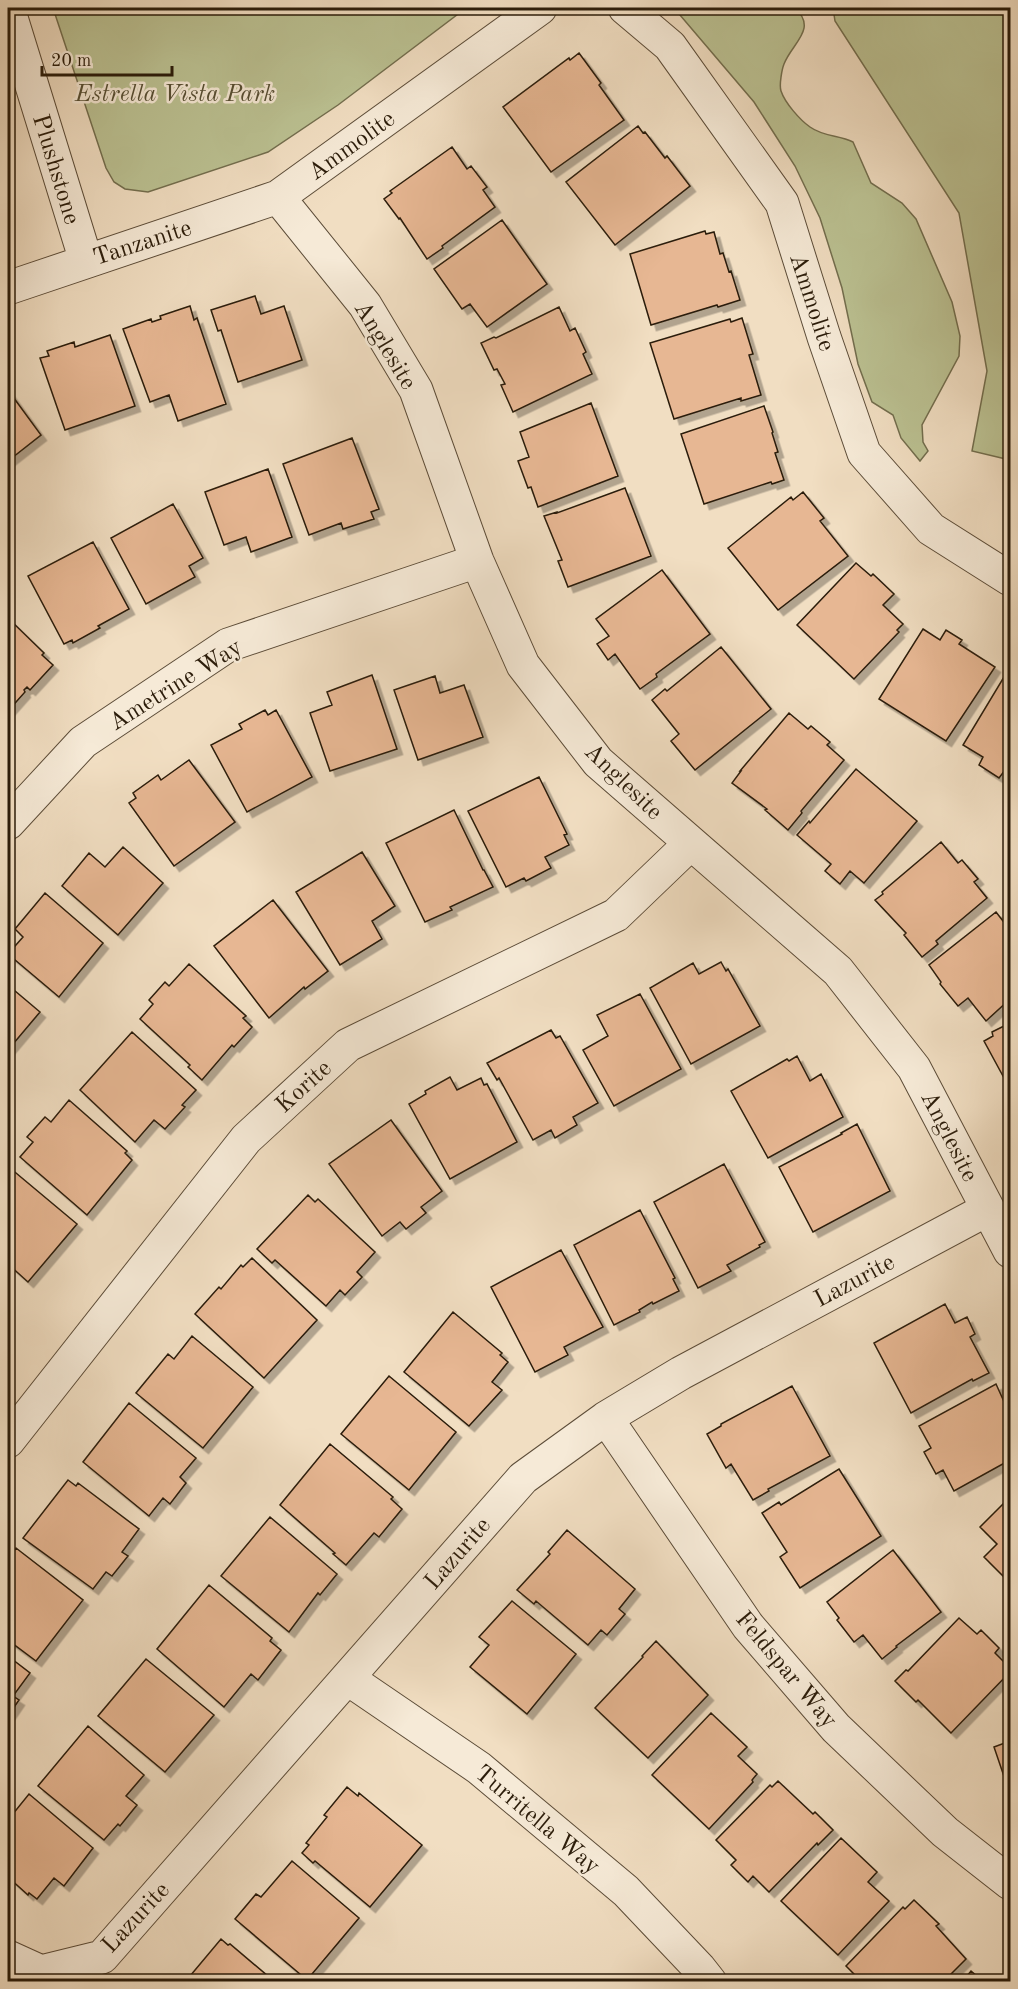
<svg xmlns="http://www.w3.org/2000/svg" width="1018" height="1989" viewBox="0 0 1018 1989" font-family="'Old Standard TT',serif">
<defs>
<filter id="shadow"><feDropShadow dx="5.5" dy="5.5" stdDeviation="0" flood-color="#0004"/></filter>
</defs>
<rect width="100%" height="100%" fill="#f1dec2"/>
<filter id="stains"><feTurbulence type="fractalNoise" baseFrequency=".00333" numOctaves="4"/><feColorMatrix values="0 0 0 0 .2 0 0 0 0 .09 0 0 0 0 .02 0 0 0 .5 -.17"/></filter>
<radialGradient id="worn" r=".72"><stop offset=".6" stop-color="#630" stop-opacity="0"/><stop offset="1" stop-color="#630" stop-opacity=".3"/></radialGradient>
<!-- green -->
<path fill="#bbc192" stroke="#736e4e" stroke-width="1.5" d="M53,8H466L338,105L268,152L148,192L125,189L114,182L106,168Z
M674,8H795C818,29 792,43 784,64C782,69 779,85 781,91C785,103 800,120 810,127C824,137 839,135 853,142L871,183L902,203L916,219L952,302L960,336L959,356L922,425L923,442L928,451L920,461L901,438L893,415L872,402L858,364L842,288L820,218L795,166L754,102Z
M833,8H1010V460L972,451L987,371L959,213L835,21Z"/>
<!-- building -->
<path fill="#e7b793" stroke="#2b1c0a" stroke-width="1.5" filter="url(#shadow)" d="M579,53L601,83L599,85L624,120L551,172L503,107L569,58L570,60Z
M638,126L643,133L645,132L665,158L667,156L690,186L615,245L566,182Z
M452,147L467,169L471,166L487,187L483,190L495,207L442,246L443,248L427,259L400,218L399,219L384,199L392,193L390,191Z
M502,220L547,284L487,327L470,304L462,309L434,269Z
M705,231L706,234L714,232L720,254L723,253L729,272L731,271L740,300L718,307L717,305L651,325L630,254Z
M255,296L261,314L284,306L302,360L238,382L221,330L218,331L211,310Z
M190,306L194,320L197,318L226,404L178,421L169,395L150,402L123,329L151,319L152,322L161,319L160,316Z
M559,307L570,331L575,328L586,352L583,354L592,374L513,412L501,385L505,384L497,369L494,370L481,343L494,337L496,338Z
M742,318L753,354L749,355L761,395L741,401V398L674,419L650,343L730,319L731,322Z
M110,335L135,406L65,430L40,358L49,356L47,351L74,342L75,347Z
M8,390L41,435L8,461Z
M591,403L618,476L538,507L531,487L528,488L518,461L529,457L520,432Z
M764,406L773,432L772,433L778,452L775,453L784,480L772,484L771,482L704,504L681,434Z
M352,438L379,509L371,512L374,519L343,529L341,523L309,535L283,464Z
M268,469L292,537L251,552L246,537L224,545L205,492Z
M625,488L651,556L568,587L558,561L562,560L544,516L557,512V513Z
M803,492L824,518L820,521L848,556L778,610L728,548L791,497L793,500Z
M173,504L203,558L189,566L195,577L146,604L111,538Z
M93,542L129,609L98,626L100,628L73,643L72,640L64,644L28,576Z
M856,563L871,576L873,574L894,594L883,605L903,624L897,630L899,632L854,679L797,625Z
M662,570L710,634L656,674L657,677L640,689L615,654L608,660L597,644L609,636L596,619Z
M8,618L44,653L42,655L53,665L30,690L27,687L24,690L25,692L8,711Z
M923,629L940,640L946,630L962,640L959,644L995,667L946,741L879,699Z
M721,647L771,709L695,770L671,741L679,734L652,700L665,689L667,691Z
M1010,667V774L1005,770L999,778L979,765L983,757L963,745Z
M372,675L397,749L330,771L310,713L332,705L327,692Z
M435,676L440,693L464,685L483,737L418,760L394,690Z
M265,710L268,715L276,710L312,777L247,812L211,745L242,729L239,724Z
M789,713L808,729L811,726L830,742L827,745L844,760L801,811L802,813L788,830L765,810L767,809L732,783L741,771H740Z
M189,760L235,822L174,866L129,803L136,798L133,793L158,775L161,780Z
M856,769L917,821L864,883L850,871L840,884L825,871L831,864L797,835L809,821L810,823Z
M539,777L567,834L564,835L569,845L545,857L551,868L526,881L524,878L506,887L468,811Z
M454,810L483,870H484L493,887L450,907L452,910L425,922L386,843Z
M941,842L958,863L962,860L978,879L974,882L987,898L936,941L938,944L922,957L904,935L906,933L875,900L883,894L882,892Z
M123,847L163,883L118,935L62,886L89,853L105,867Z
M362,852L395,906L372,921L382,939L340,965L296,892Z
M45,893L103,943L59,997L8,954L23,937L15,929Z
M273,900L328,971L305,989L304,987L269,1018L214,946Z
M996,912L1010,930V999L986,1021L968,998L958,1006L940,984L941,982L929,965Z
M721,962L726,971L728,969L760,1026L691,1064L650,988L693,963L699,974Z
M189,964L246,1016L243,1018L252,1027L234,1047L232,1045L202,1080L188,1067L190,1065L140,1019L153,1004L149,1000L165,982L169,986Z
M8,985L40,1012L8,1050Z
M640,994L681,1069L614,1106L583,1050L608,1036L597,1015Z
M1010,1023V1089L984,1041L993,1036L992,1032Z
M551,1030L556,1038L560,1036L598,1103L573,1117L577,1125L555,1138L551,1130L533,1140L499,1078L497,1080L487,1063Z
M132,1032L196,1090L182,1105L185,1107L165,1129L154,1120L135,1142L80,1090Z
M797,1056L810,1081L821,1074L843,1117L768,1158L731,1091L787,1059L789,1061Z
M450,1077L457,1090L481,1078L484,1085L487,1084L517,1142L450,1179L409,1104L426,1094L425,1091Z
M69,1100L127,1151L125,1153L132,1160L87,1215L20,1157L33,1142L27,1137L45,1117L51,1122Z
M391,1120L442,1191L421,1207L426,1213L406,1229L400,1222L382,1236L329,1164Z
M857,1124L890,1191L813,1232L779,1167L842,1134L841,1133Z
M724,1164L765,1242L759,1245L760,1247L727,1265L731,1271L698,1288L654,1202Z
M10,1168L77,1224L28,1282L8,1264V1172Z
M308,1195L315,1202L318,1199L375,1252L357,1272L362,1277L345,1295L340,1290L326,1306L275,1260L272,1263L257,1249Z
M640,1210L675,1278L673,1279L679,1291L653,1304L652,1302L639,1310L640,1312L614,1325L574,1245Z
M561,1250L603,1327L564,1347L568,1355L535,1372L491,1287Z
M252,1258L317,1320L264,1378L195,1314L219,1287L221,1289L241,1265L243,1267Z
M945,1304L955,1323L967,1317L975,1334L970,1337L989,1373L973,1381L972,1379L911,1413L874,1343Z
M453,1312L502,1353L500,1355L508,1362L492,1382L502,1390L469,1426L404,1372Z
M192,1336L253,1387L203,1448L136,1393L168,1354L174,1359Z
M389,1376L456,1432L409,1490L341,1434Z
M996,1384L1010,1415V1460L954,1491L943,1470L936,1474L924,1452L931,1448L919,1426Z
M792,1386L830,1456L768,1489L769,1491L753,1500L731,1464L726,1468L707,1434L721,1426V1424Z
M129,1403L196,1458L180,1477L186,1483L170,1504L163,1498L149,1516L83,1462Z
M330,1444L393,1497L391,1499L402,1509L379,1537L374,1533L346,1565L333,1554L335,1553L280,1505Z
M839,1469L881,1536L800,1588L780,1557L787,1552L762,1513L779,1502L781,1505Z
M68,1480L76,1486L78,1483L139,1529L122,1552L128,1556L112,1576L106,1572L93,1589L23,1538Z
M1010,1497V1575L1006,1579L984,1557L997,1544L980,1527Z
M270,1517L337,1574L320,1595L318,1593L289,1632L221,1576Z
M567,1530L635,1589L619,1609L625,1614L607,1635L601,1630L588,1645L536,1601L534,1604L517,1590L550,1554L548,1552Z
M16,1548L83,1600L36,1661L8,1640V1559Z
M893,1550L941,1612L896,1646L897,1647L882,1659L863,1635L854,1642L837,1620L839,1618L827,1602Z
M209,1585L272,1638L270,1641L281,1650L258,1680L251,1674L224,1707L157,1649Z
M512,1601L576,1654L527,1714L470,1667L489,1645L479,1637Z
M959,1618L977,1634L981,1630L999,1648L995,1653L1010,1668V1672L951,1733L918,1700L916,1702L895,1681L906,1670L908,1671Z
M656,1641L708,1695L648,1758L595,1708L643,1657L642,1656Z
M8,1656L30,1673L13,1696L19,1700L8,1716Z
M146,1659L214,1715L165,1772L98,1716Z
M711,1713L747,1747L738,1756L757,1774L752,1780L753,1782L709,1829L652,1775Z
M88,1726L144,1775L126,1796L137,1805L120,1826L118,1824L104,1840L38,1786Z
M1010,1741V1794L994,1747Z
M778,1781L813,1814L815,1812L833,1830L818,1845L817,1843L769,1892L753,1876L748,1882L731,1865L736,1860L716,1840L770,1785L772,1787Z
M347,1787L358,1796L359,1793L422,1845L370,1907L315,1861L313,1863L302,1853L309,1845L306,1843L327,1817L324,1815Z
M29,1794L93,1848L64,1886L54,1878L37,1899L29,1893L28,1895L8,1877V1820Z
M841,1838L877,1872L868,1882L889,1901L838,1955L781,1901Z
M292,1861L359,1918L307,1980L235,1919L256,1894L261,1897Z
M914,1900L939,1924L936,1926L966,1959L943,1982H862L846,1966L903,1907L905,1909Z
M221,1939L228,1945L230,1944L275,1982H185Z
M971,1971L984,1982H962Z"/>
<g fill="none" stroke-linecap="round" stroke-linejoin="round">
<!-- street casing -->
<g stroke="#5c4c38" stroke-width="35">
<path id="street" d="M8,8L86,261
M625,8L670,46L782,203L824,337L864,453L931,529L1010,579
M278,197L365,305L416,390L477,561L523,665L598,762L838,971L914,1068L1010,1251
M8,288L278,197L540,8
M8,823L83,742L228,645L477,561
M606,1418L748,1626L836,1728L945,1832L1010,1883
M8,1441L246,1139L348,1045L616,915L691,843
M347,1678L479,1768L626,1891L699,1968L710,1982
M8,1957L41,1972L102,1957L523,1478L606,1418L681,1373L988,1209"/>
</g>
<!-- street -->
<use href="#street" stroke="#f6ead7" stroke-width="33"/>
</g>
<g text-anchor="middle" stroke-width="5" stroke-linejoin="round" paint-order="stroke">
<!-- park labels -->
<g font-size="24" font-style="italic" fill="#564e33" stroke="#f6ead7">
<text x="175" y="101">Estrella Vista Park</text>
</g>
<!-- street labels -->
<g font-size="24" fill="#2b1c0a" stroke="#f6ead7">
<text transform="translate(351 145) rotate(-36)" y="8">Ammolite</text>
<text transform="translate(57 169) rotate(73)" y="8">Plushstone</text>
<text transform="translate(142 242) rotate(-18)" y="8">Tanzanite</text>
<text transform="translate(813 302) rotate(72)" y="8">Ammolite</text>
<text transform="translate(386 345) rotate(59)" y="8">Anglesite</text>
<text transform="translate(175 684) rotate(-32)" y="8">Ametrine Way</text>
<text transform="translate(624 781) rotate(44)" y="8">Anglesite</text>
<text transform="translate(303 1086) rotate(-42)" y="8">Korite</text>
<text transform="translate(950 1136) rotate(63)" y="8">Anglesite</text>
<text transform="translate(854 1280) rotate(-28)" y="8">Lazurite</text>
<text transform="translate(457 1553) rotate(-49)" y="8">Lazurite</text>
<text transform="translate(787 1669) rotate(50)" y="8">Feldspar Way</text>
<text transform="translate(538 1819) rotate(40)" y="8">Turritella Way</text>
<text transform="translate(135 1917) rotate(-47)" y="8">Lazurite</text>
</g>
</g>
<!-- margin -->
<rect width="1018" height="1989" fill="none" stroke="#f1dec2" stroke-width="30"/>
<rect x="9" y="9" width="1000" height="1971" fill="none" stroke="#2b1c0a" stroke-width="3"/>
<rect x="15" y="15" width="988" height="1959" fill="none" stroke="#2b1c0a" stroke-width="1.5"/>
<!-- scale -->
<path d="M42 66v9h130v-9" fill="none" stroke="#2b1c0a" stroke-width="3"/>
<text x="51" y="66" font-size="18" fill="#2b1c0a" stroke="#f6ead7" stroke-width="4.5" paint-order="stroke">20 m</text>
<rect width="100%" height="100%" filter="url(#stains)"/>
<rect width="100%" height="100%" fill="url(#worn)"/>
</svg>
